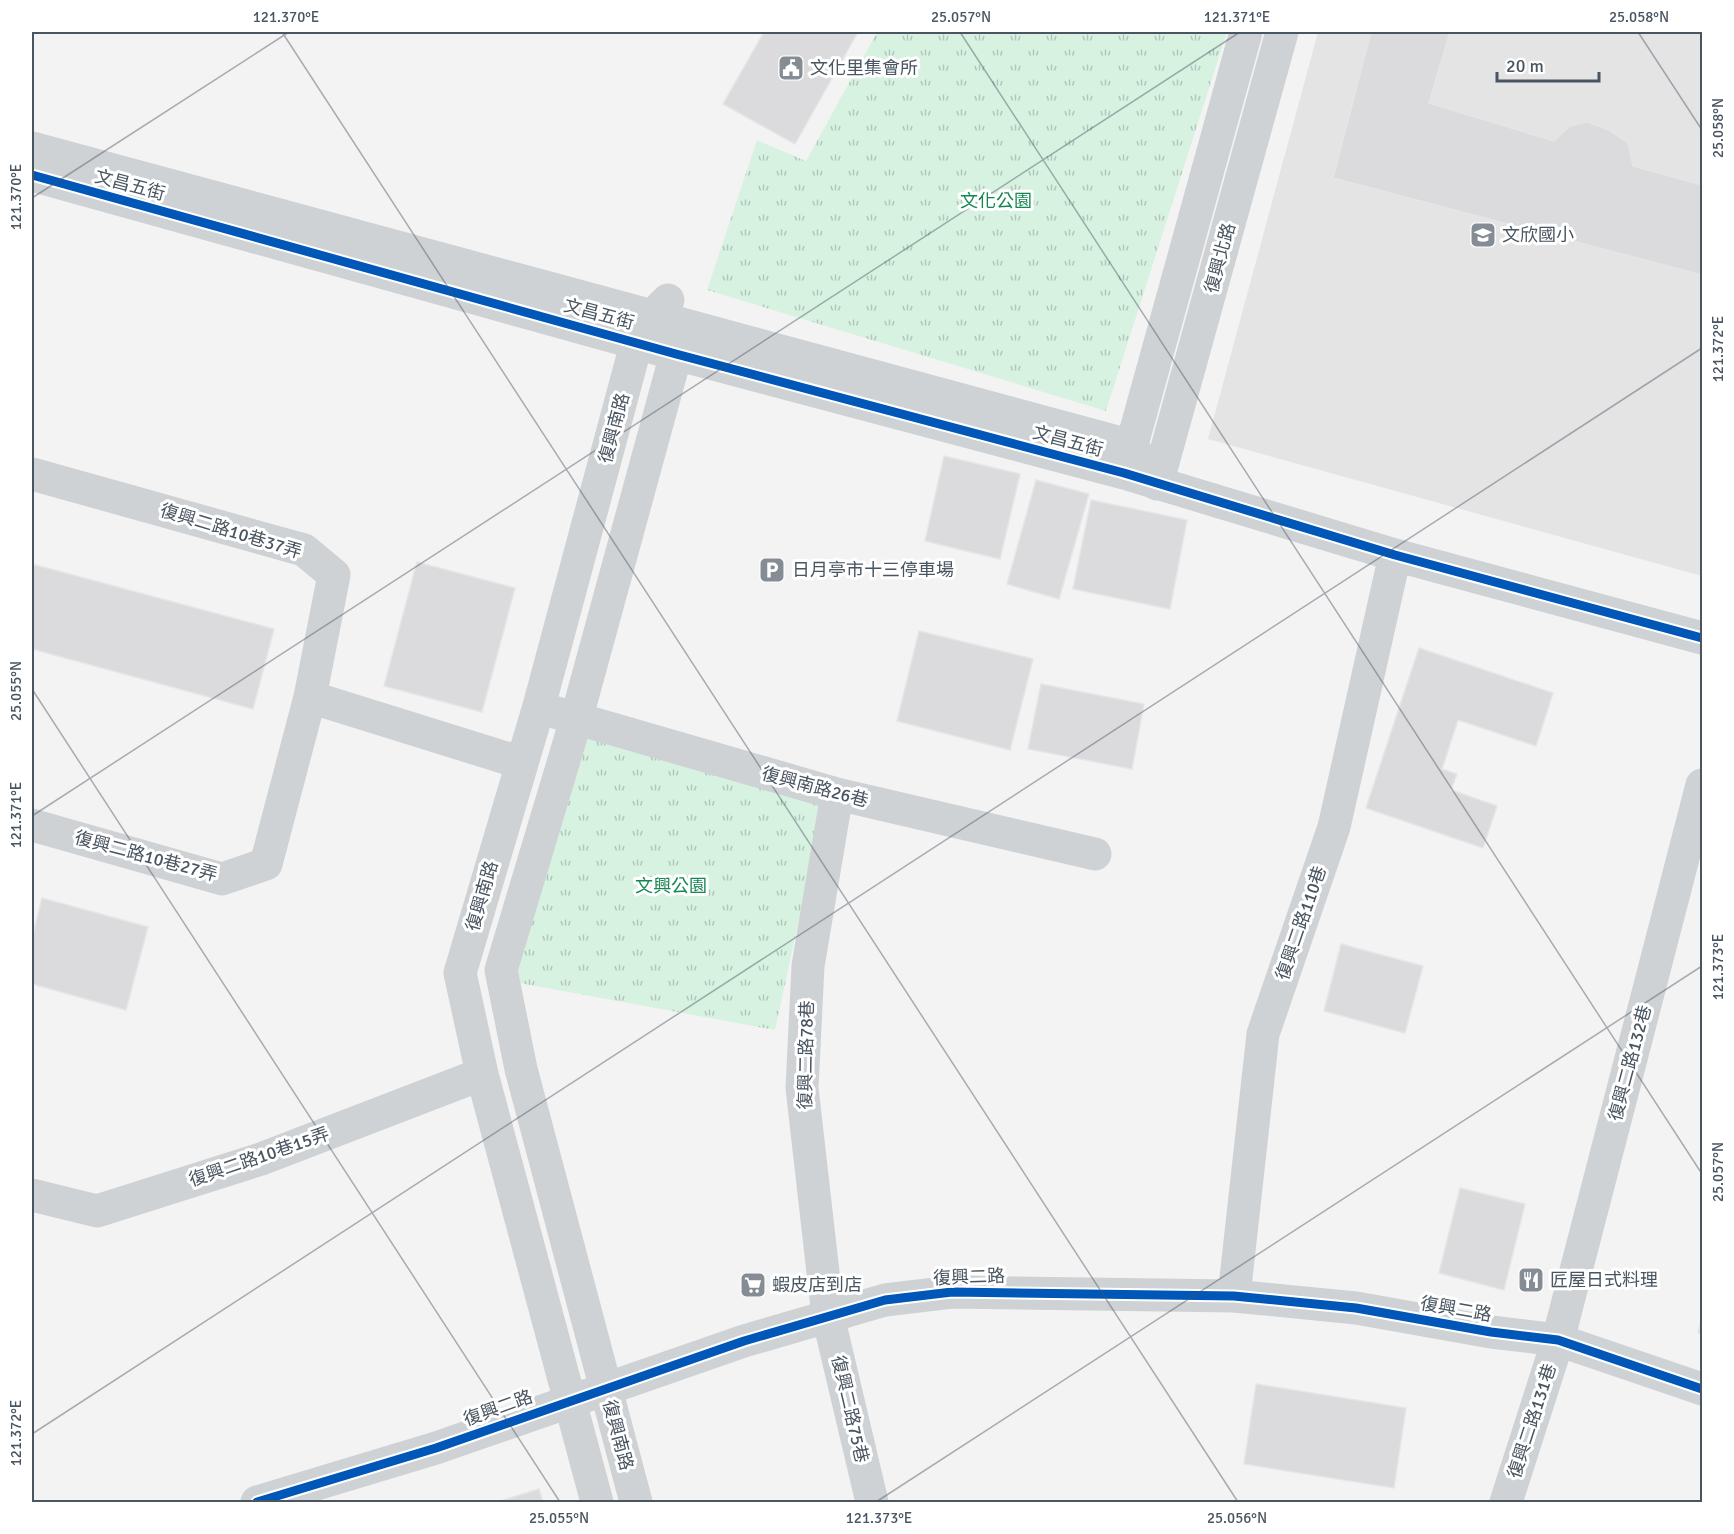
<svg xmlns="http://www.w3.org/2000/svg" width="1734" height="1534" viewBox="0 0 1734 1534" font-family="Signika,'Noto Sans TC',sans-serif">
<defs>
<pattern id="park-tufts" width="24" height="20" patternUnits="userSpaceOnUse" patternTransform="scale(1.5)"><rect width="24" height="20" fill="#d8f2e2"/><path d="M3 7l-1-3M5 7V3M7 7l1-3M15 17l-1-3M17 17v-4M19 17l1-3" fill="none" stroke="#b1c7bb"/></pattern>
</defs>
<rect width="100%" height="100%" fill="#f4f3f3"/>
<!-- education -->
<path fill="#e5e4e5" d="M1318,32H1702V576L1208,439Z"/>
<!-- park -->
<path fill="url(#park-tufts)" d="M877,32H1227L1106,411L707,290L757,140L806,161Z
M589,734L824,805L775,1030L514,982Z"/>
<!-- building -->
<path fill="#dbdbdd" stroke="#e5e5e6" stroke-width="1.5" d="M764,32H858L795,144L723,104Z
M1371,32H1450L1429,103L1554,141L1570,126L1587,122L1609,130L1628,143L1633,166L1702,185V275L1333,178Z
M944,456L1020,474L1000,559L925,541Z
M1036,480L1089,494L1059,599L1007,584Z
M1091,500L1187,520L1170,609L1073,589Z
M417,562L515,588L482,712L384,686Z
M32,564L274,629L253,709L32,649Z
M919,631L1033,659L1010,750L897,721Z
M1419,648L1553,693L1536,746L1458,720L1442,769L1457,774L1451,790L1497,806L1483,848L1366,808Z
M1041,684L1144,704L1132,769L1028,749Z
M42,898L148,927L126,1010L32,984V938Z
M1341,944L1423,966L1405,1033L1324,1011Z
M1460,1188L1525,1204L1504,1290L1439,1273Z
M1702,1315V1334L1698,1333Z
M1256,1384L1406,1408L1394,1488L1244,1464Z
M539,1489L543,1502H497Z"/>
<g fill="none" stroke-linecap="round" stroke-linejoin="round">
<!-- minor -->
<path stroke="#cfd2d4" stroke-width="33" d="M32,148L1132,446L1157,484
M32,175L676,354L1124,473L1395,555L1702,638
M1126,466L1246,32
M32,474L304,550L334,575L310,697L522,763
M1157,484L1282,32
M554,712L837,794L1095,854
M837,794L808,966L802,1088L828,1316L872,1502
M32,825L222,879L266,864L310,697
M32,1195L97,1211L261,1159L482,1074
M1234,1296L1263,1034L1334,827L1395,555
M257,1502L436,1448L744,1341L885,1300L952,1292L1234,1296L1356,1308L1491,1332L1558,1340L1702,1389
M597,1502L482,1074L460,973L539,706L637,341L651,317L668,300
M636,1502L521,1069L501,970L576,720L684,325
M1506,1502L1558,1340L1702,785"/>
<!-- cycleway casing -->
<g stroke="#fff" stroke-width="13">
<path id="cycleway" d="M32,175L676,354L1124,473L1395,555L1702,638
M257,1502L436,1448L744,1341L885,1300L952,1292L1234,1296L1356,1308L1491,1332L1558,1340L1702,1389"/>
</g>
<!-- cycleway -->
<use href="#cycleway" stroke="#0057b8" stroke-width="9"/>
</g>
<!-- ticks -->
<path fill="none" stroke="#495561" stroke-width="1.5" stroke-opacity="0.45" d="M282,32L1238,1502M960,32L1702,1174M1638,32L1702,130M32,198L289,32M32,689L560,1502M32,816L1240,32M32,1434L1702,348M876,1502L1702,966"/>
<!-- icons -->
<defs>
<g id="civic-square" transform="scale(1.35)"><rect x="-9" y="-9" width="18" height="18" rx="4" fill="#858c94" stroke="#fff"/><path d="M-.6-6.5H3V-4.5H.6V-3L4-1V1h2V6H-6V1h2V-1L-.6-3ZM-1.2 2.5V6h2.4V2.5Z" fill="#fff"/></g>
<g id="school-square" transform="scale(1.35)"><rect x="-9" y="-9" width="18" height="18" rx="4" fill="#858c94" stroke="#fff"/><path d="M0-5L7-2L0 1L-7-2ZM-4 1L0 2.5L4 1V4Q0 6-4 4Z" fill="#fff"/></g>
<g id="parking-square" transform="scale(1.35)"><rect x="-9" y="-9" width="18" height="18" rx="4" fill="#858c94" stroke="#fff"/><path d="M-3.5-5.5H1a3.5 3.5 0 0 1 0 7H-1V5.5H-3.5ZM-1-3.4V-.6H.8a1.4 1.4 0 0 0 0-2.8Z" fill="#fff"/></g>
<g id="restaurant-square" transform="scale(1.35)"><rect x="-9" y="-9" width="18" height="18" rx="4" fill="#858c94" stroke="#fff"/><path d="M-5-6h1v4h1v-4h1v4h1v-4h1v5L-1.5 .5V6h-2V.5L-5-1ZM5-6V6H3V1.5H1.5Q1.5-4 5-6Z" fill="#fff"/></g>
<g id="supermarket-square" transform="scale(1.35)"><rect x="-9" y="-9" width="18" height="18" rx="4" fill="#858c94" stroke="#fff"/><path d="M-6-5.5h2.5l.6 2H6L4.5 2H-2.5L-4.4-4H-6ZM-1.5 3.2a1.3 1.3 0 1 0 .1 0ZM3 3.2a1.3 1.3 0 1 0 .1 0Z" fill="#fff"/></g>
</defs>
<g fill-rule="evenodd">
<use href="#civic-square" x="791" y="68"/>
<use href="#school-square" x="1483" y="235"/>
<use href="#parking-square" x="772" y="570"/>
<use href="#restaurant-square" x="1531" y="1280"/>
<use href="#supermarket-square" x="753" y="1285"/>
</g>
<g text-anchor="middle" stroke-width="6" stroke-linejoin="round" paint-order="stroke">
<!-- poi labels -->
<g font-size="18" fill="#495561" stroke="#fff" text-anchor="start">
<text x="810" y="74">文化里集會所</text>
<text x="1502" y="241">文欣國小</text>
<text x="792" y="576">日月亭市十三停車場</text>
<text x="1550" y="1286">匠屋日式料理</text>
<text x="772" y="1291">蝦皮店到店</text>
</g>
<!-- street labels -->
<g font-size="18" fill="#495561" stroke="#fff">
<text transform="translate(130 185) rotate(15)" y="6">文昌五街</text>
<text transform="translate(1220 258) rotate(-75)" y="6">復興北路</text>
<text transform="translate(599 314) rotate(15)" y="6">文昌五街</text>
<text transform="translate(614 428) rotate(-75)" y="6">復興南路</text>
<text transform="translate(1068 441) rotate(15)" y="6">文昌五街</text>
<text transform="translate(231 531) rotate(17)" y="6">復興二路10巷37弄</text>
<text transform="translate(815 787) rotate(15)" y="6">復興南路26巷</text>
<text transform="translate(146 856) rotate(15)" y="6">復興二路10巷27弄</text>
<text transform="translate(482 896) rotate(-74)" y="6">復興南路</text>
<text transform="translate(1301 923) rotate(-71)" y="6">復興二路110巷</text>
<text transform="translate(806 1055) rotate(-89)" y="6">復興二路78巷</text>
<text transform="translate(1630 1063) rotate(-75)" y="6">復興二路132巷</text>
<text transform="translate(259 1157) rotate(-19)" y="6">復興二路10巷15弄</text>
<text transform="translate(969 1277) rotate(-2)" y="6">復興二路</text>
<text transform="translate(1456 1309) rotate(10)" y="6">復興二路</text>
<text transform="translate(498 1408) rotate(-20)" y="6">復興二路</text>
<text transform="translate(850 1409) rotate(77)" y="6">復興二路75巷</text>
<text transform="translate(1532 1421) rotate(-72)" y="6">復興二路131巷</text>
<text transform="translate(618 1435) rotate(75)" y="6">復興南路</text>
</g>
<!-- park labels -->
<g font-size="18" fill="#158750" stroke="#fff">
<text x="996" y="207">文化公園</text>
<text x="671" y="892">文興公園</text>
</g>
</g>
<!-- border -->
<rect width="1734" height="1534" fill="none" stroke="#ffffff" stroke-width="66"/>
<!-- scale -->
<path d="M1497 72v9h102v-9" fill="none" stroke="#495561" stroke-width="3"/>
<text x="1506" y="72" font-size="18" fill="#495561" stroke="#ffffff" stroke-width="4.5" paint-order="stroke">20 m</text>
<rect x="33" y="33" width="1668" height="1468" fill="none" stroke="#495561" stroke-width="2"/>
<g font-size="15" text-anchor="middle" fill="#495561">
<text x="286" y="22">121.370°E</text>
<text x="961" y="22">25.057°N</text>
<text x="1237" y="22">121.371°E</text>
<text x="1639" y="22">25.058°N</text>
<text transform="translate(1718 128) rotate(-90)" y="5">25.058°N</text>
<text transform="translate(16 197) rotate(-90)" y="5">121.370°E</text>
<text transform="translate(1718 349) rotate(-90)" y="5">121.372°E</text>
<text transform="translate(16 691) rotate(-90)" y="5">25.055°N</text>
<text transform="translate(16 815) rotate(-90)" y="5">121.371°E</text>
<text transform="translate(1718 967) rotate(-90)" y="5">121.373°E</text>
<text transform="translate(1718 1172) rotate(-90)" y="5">25.057°N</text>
<text transform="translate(16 1433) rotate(-90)" y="5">121.372°E</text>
<text x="559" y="1523">25.055°N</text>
<text x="879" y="1523">121.373°E</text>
<text x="1237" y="1523">25.056°N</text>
</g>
</svg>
